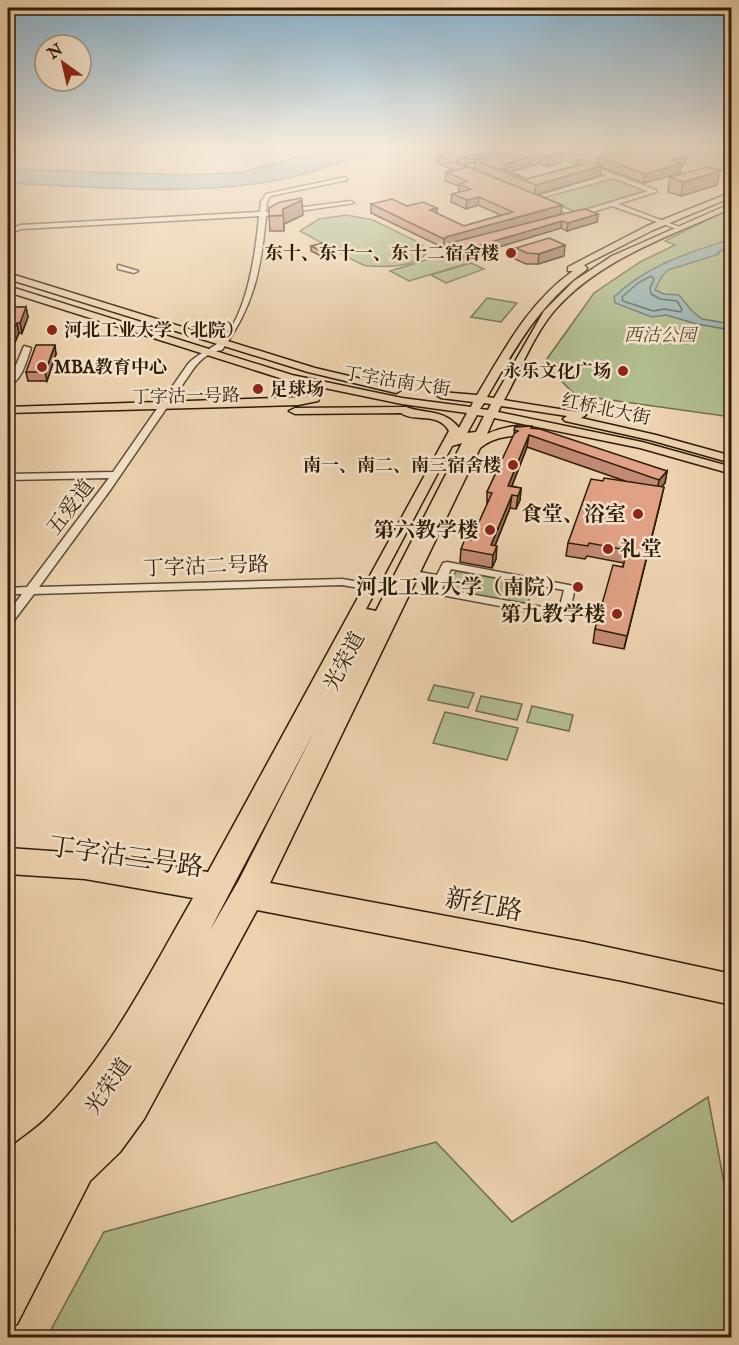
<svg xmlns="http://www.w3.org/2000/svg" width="739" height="1345" viewBox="0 0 739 1345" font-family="'IM FELL English','Noto Serif SC',serif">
<rect width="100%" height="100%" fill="#ecd2ae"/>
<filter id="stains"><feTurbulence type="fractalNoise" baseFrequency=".00333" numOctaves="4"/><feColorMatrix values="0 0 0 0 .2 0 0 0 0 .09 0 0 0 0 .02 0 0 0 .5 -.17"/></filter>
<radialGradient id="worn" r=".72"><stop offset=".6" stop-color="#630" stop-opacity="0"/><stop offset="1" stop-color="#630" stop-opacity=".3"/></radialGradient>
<!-- green -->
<path fill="#b1bd8f" stroke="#706c4c" stroke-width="1.5" d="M611,177L648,190L575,212L538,197Z
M731,208V417L575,395L544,363L594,293L640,262L675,245L665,241Z
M346,215L373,220L422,244L426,254C412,268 385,267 367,266C359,265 310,236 300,231L319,219Z
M449,253L469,263L409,281L390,271Z
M471,263L484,269L446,283L431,275Z
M487,298L517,303L501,322L471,317Z
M456,571L534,585L527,606L447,591Z
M434,685L474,693L468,708L428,700Z
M481,696L522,704L517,720L476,711Z
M532,706L573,715L569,731L527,722Z
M445,712L518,728L507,760L433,743Z
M708,1097L731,1220V1337H47L104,1232L436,1142L512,1222Z"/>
<!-- water -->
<path fill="#9bb6b3" stroke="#6f786f" stroke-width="1.5" d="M334,147H386C348,161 307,175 268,182C183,196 93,187 8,183V169L187,175L243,172Z
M649,147H699L731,157V173Z
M731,239V247L718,252L719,254L668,270C662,274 658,283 655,290L664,294L679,295L692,311L702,319L731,324V330L697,324L666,315L652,317L615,303L614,297C647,265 688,253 731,239Z"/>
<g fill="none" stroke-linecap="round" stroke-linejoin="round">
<!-- shore -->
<path stroke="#64695e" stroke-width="1.5" d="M651,276L654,279L650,288L651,294L660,299L677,301L682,309L681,312L664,309L653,311L623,301L622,297L638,283Z"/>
<!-- minor casing -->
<g stroke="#5e4a33" stroke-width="3">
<path id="minor" d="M19,147H31L8,152V148Z
M548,149L656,190V192L618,204L682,228L677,229L612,206L576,217L544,203L549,202L576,213L648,191L613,178L532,200V198L607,175L546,152Z
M345,177L347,180L270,196L267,202L266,212L351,201L354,203L266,216C261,270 254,306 222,350C211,351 201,359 194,368L111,489L39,587L342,579L401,589L405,590L407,592L405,594L401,595L342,585L34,594L12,623H8V613L22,594H8V588L27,587L109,478L8,480V474L113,472L188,364C197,354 208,351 218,343C247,320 256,251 259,216L21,229L8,234V230L20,225L260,212L261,202L266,194Z
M118,265L138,271L134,273L118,269Z
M24,346L31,348C26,362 22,381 8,386V380L11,377Z
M447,562L574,586L575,588L569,614L563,618L436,594L430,591L435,581L409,576L408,574L413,571L437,575L443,563ZM451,569L564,590L559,610L442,589Z"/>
</g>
<!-- major casing -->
<g stroke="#2e1c0a" stroke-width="3">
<path id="major" d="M713,147L732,149V153L715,148Z
M732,192V197L653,230L584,265L587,268L586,270C540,303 515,348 487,397L494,398L544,311L574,281L612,256L732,203V208C670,236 599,259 554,311C533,336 520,371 504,400L584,413L586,415L581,418L656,435L732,456V463L650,440L565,421L563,419L567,416L501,406L498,412L642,442L732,467V474L640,448L494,418L487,434C500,428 526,421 538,430C525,440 502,430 480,448L270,883L584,942L732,974V1005L623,981L257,910L144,1119L120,1152L90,1181L17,1324L8,1327V1291L14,1278L8,1281V1246L16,1230L8,1233V1149C22,1138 38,1128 50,1115C110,1053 150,973 193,898L85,879L8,874V848L94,854L208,872L449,431C438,411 415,423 401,413L295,414L289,411L295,408L406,407C424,414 445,409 459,428L467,413L402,404L286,380L8,292V286L292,375L402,398L471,407L473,402L441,398L436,395L441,392L477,395C504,350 529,302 573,271H568V267L647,226ZM484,403L491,404L488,410L480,409ZM477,415L484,416L476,432L467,433ZM462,443L376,611L366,609L452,446ZM314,732L239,880L209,932Z
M8,273L315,368L400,388L401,390L396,393L308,372L8,279Z
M296,384L315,390L319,399L318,401L298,405L8,413V407L308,397L306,394L291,387Z"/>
</g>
<!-- minor -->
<use href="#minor" fill="#f3e2ca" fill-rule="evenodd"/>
<!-- major -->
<use href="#major" fill="#ecd2ae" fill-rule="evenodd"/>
</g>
<!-- wall -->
<path fill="#c28a72" stroke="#2e1c0a" stroke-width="1.5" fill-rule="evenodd" d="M443,147H509V152L562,153L561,163L547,167L539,164L512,171V173L527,179L577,165V161L597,164L598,157L685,164L681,166L680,173L644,183L601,167L600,176L536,194L562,205L561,214L519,225L598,214L597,222L567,231L561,228L463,258L449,251L450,245L445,246L444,248L371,213V204L407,206L437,214L464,226L501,215L478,205L466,209L451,202L452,194L459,192V186L445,181L446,172L454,170L437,163L438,155L451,152L443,149ZM475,162L474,169L464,165Z
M720,171L717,185L681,196L668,192L670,177Z
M303,215L284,224V231H270L269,216Z
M311,246L332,248V253L321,256L311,251Z
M516,248L564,256L538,264H526L515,259Z
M8,307H26L28,317L22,333H19L12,349H8Z
M56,354L47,381H28L26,372Z
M515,427L532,428L667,471L665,483L661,487V500L624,649L593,643L595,629L624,563L587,556L585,559L566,556L568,543L603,481H625L527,447L512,486L521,488L520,500L516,509L510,508L495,546L496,559L492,568L460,562L461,549L471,540L487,505V492L514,435Z"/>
<!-- shaded-wall -->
<path fill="#9e715d" stroke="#2e1c0a" stroke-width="1.5" d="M505,147H509V153L475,160V162L463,165L456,163L458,159Z
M562,153L561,163L547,167L548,157Z
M540,154L539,164L512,171V175L503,169L505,164Z
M687,156L685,164L681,166L680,173L644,183L645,174L671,160Z
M601,166L600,176L535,195L536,185Z
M720,171L717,185L681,196L683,182Z
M479,197L478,205L466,209L467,200Z
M302,200L303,215L284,224V231L283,209Z
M562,205L561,214L451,244L450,243V245L445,246L444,248V239L446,237Z
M437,208V217L430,210Z
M598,214L597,222L567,231L568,223Z
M562,221L561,228L463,258L464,250Z
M565,245L564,256L538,264L539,254Z
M332,248V253L321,256V251Z
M26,307L28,317L22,333L20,323Z
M17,323L19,333L12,349L9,339Z
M55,345L56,354L47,381L45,372Z
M529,435L527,447L507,498L508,486Z
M667,471L665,483L657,492L659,480Z
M664,487L661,500L624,649L627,636Z
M521,488L520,500L516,509L518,496Z
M512,495L510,508L491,555V545Z
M497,546L496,559L492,568L493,555Z"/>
<!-- building -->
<path fill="#e1a185" stroke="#2e1c0a" stroke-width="1.5" d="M457,147H505L458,159L456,162L562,205L446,237L444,239L371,204L392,199L407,206L423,202L437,208L430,210L464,226L513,212L479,197L467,200L452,194L471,189L459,184L467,181L446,172L467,167L438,155L463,149Z
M532,147H543L562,153L548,157L540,154L505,164L512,167L503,169L527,179L584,164L577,161L584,160L601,166L536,185L475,160Z
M634,147L655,154L668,150L687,156L671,160L682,164L645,174L598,157Z
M707,167L720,171L683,182L670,177Z
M301,198L302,200L283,209V215L269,216V208L280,202Z
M585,209L598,214L568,223L562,221L464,250L450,243L575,211Z
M549,238L565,245L539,254L527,253L516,248Z
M322,243L332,248L321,251L311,246Z
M8,307H26L20,323H17L9,339H8Z
M36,345H55L45,372H26Z
M532,426L531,428L540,429L667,471L659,480L529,435L508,486L521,488L518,496L512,495L491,545L497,546L493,555L461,549L465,539L471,540L492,493L487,492L514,434L518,431L514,430L515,427Z
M604,478L664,487L627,636L595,629L613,565L623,567L627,550L589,543L588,546L568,543L591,479L603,481Z"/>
<!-- sky -->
<linearGradient id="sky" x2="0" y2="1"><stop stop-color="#89b5d3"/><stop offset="0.44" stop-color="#f6ebdb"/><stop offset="1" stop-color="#f6ebdb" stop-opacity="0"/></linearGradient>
<rect width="739" height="335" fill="url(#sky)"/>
<!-- markers -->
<g fill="#8f2418" stroke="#f3e2ca" stroke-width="2">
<circle cx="511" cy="253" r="6"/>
<circle cx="52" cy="330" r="6"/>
<circle cx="42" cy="367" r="6"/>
<circle cx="623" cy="371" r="6"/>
<circle cx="258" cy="389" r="6"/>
<circle cx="513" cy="465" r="6"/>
<circle cx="638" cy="514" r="6"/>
<circle cx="490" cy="530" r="6"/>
<circle cx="608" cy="549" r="6"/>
<circle cx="578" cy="587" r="6"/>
<circle cx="617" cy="614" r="6"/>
</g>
<g text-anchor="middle" stroke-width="5" stroke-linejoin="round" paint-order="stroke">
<!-- far-poi labels -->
<g font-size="18" font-weight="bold" fill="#2e1c0a" stroke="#f3e2ca" text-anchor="end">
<text x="499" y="259">东十、东十一、东十二宿舍楼</text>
<text x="64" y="336" text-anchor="start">河北工业大学（北院）</text>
<text x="54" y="373" text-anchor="start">MBA教育中心</text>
<text x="611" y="377">永乐文化广场</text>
<text x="270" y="395" text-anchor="start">足球场</text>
<text x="501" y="471">南一、南二、南三宿舍楼</text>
</g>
<!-- far-park labels -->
<g font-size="18" font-style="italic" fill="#554c32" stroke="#f3e2ca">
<text x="660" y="341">西沽公园</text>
</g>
<!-- far-street labels -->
<g font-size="18" fill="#2e1c0a" stroke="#f3e2ca">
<text transform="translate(397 381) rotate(9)" y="6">丁字沽南大街</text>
<text transform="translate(186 396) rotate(-1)" y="6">丁字沽一号路</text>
<text transform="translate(606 409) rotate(12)" y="6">红桥北大街</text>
</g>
<!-- street labels -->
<g font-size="21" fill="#2e1c0a" stroke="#f3e2ca">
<text transform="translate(70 507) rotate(-53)" y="7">五爱道</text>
<text transform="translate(206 566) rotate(-2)" y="7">丁字沽二号路</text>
<text transform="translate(344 661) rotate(-62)" y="7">光荣道</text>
<text transform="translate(108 1086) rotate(-55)" y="7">光荣道</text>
</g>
<!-- poi labels -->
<g font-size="21" font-weight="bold" fill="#2e1c0a" stroke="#f3e2ca" text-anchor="end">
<text x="626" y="521">食堂、浴室</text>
<text x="478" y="537">第六教学楼</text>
<text x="620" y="556" text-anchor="start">礼堂</text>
<text x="566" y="594">河北工业大学（南院）</text>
<text x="605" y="621">第九教学楼</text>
</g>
<!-- near-street labels -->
<g font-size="26" fill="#2e1c0a" stroke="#f3e2ca">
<text transform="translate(126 856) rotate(8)" y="9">丁字沽三号路</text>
<text transform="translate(484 904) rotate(11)" y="9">新红路</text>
</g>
</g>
<!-- margin -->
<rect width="739" height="1345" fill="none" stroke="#ecd2ae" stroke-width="30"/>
<rect x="9" y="9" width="721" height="1327" fill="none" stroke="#2e1c0a" stroke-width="3"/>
<rect x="15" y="15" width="709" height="1315" fill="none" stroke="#2e1c0a" stroke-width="1.5"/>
<!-- north arrow -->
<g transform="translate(63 63) rotate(326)"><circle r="28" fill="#f3e2ca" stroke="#a4937d" stroke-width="1.5"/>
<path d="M0-4.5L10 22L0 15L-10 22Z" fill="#8f2418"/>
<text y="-9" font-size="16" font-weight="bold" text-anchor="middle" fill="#2e1c0a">N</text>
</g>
<rect width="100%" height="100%" filter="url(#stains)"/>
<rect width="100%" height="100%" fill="url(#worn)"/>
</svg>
